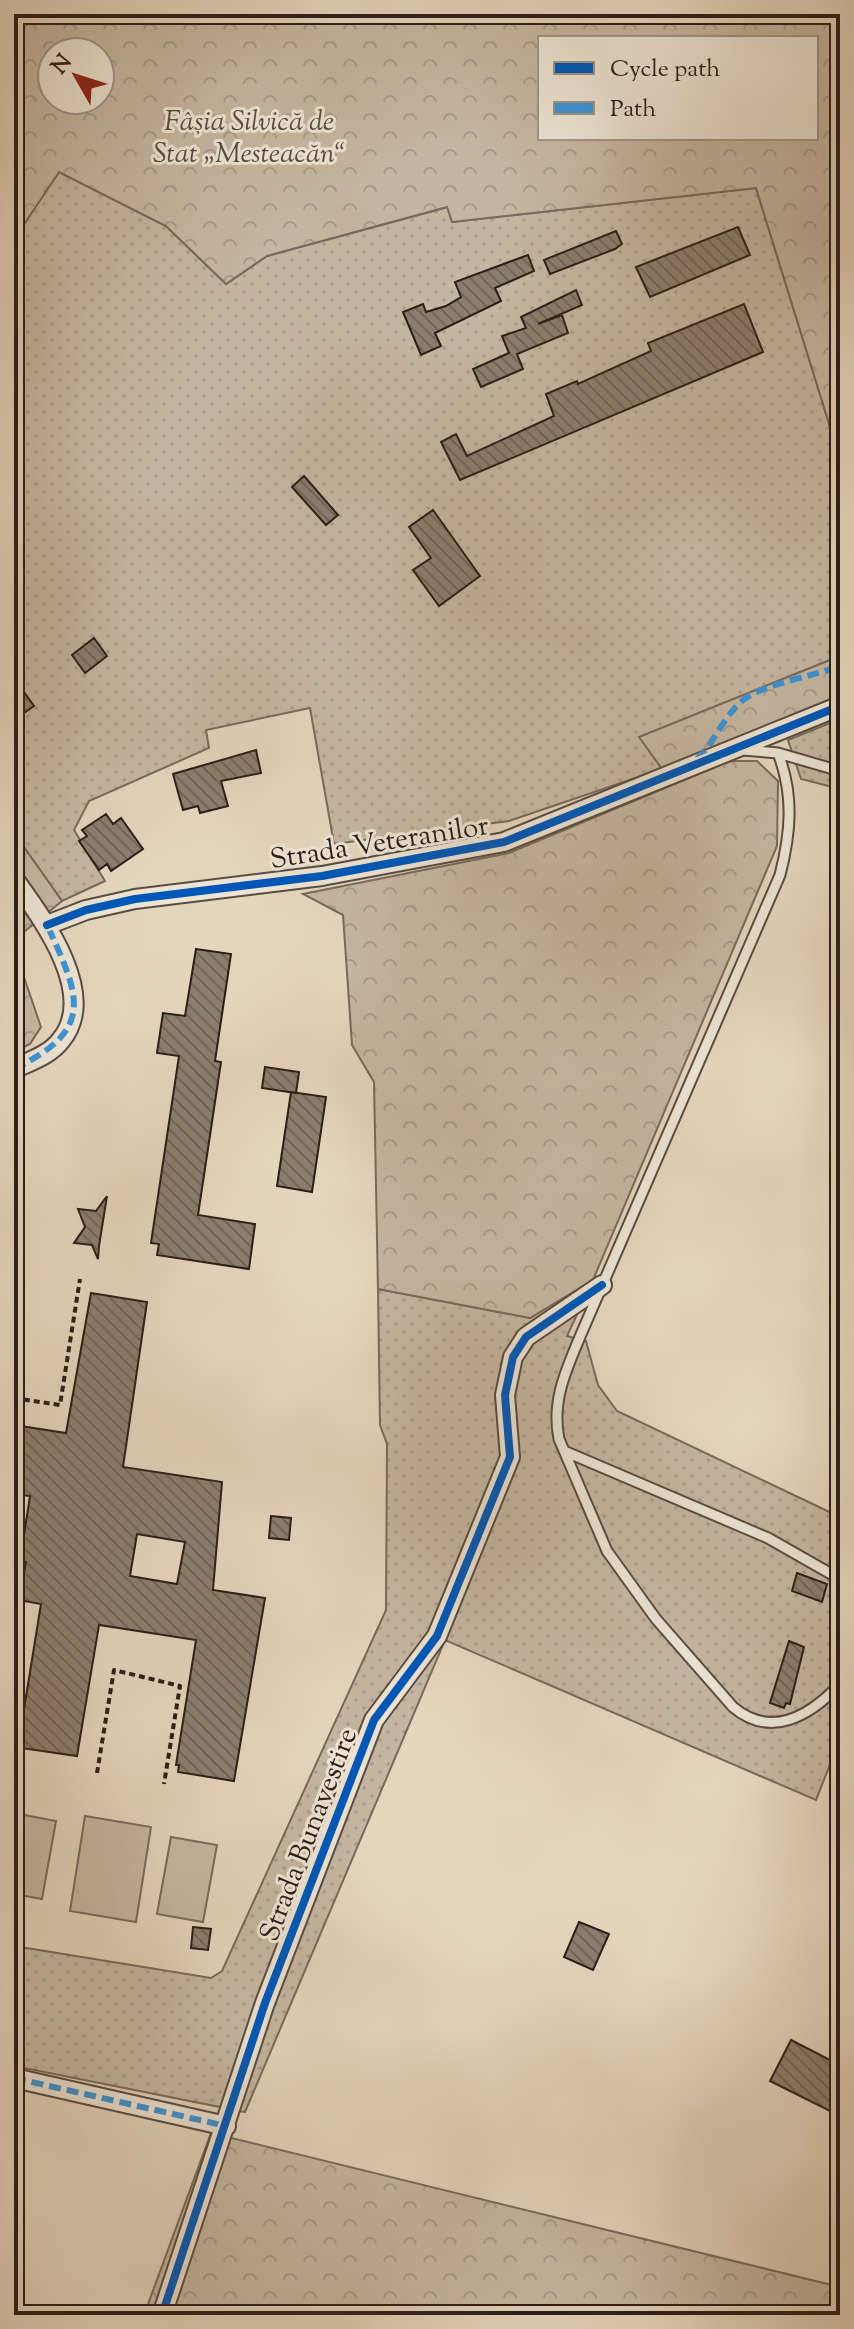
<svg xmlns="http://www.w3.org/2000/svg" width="854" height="2329" viewBox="0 0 854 2329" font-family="'Sorts Mill Goudy',serif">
<defs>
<pattern id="green-dots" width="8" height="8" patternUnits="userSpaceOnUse" patternTransform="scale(2)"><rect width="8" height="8" fill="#c5b6a1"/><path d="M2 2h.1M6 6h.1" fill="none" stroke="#a99c8a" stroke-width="1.8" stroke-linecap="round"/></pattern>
<pattern id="forest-crowns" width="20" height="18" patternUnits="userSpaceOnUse" patternTransform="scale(2)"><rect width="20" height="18" fill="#c5b6a1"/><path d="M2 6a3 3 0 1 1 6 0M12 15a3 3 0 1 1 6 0" fill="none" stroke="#a99c8a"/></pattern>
<pattern id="building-back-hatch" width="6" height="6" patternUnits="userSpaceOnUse" patternTransform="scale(2)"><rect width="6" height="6" fill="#8b7d6e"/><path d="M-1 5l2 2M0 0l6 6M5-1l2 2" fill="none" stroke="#726659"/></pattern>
</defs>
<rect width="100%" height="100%" fill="#e4d5bd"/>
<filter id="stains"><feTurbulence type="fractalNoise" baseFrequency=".0025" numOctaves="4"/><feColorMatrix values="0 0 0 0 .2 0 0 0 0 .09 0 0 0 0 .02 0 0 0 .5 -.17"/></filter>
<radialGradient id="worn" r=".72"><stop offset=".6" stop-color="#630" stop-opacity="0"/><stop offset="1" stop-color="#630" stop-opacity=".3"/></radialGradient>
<!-- green -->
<path fill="url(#green-dots)" stroke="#786a5c" stroke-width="2" d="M59,172L166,226L226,284L267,256L448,207L453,222L756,188L840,459V656L640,737L662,769L509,821L334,844L310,708L206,730L209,748L89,801L74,830L105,881L62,901L14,833V237Z
M840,719V789L801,779L788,740Z
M593,1280L567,1336L586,1341L598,1385L617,1411L840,1517V1739L816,1800L445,1640L245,2112L14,2066V1946L211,1978L222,1971L386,1610L387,1444L380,1425L378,1289L530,1318Z"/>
<!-- forest -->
<path fill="url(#forest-crowns)" stroke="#786a5c" stroke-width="2" fill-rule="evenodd" d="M14,14H840V459L756,188L452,222L447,207L267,256L226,284L166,226L59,172L15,238ZM540,38H816V138H540ZM52,52H100V100H52Z
M840,656V696L662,769L639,737Z
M730,761H757L778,781L777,846L593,1280L530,1318L378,1289L374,1082L352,1045L343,915L303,894L509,853Z
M14,833L62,901L14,940Z
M14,948L41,1027L30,1044L14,1052Z
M211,2133L840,2287V2315H144Z"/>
<!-- pitch -->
<path fill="#c5b6a1" stroke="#786a5c" stroke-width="2" d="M19,1814L56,1821L42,1899L14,1894V1841Z
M85,1816L151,1827L136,1922L70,1911Z
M171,1837L217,1845L203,1922L157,1914Z"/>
<!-- building -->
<path fill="url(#building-back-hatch)" stroke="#2b1e18" stroke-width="2" fill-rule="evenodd" d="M738,227L750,255L650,297L636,267Z
M616,231L622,244L615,249L550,274L544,260Z
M528,255L534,271L495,288L501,301L435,333L441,346L421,355L403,312L423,304L426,312L446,306L461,297L455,282Z
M576,290L582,305L538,324L562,315L568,333L517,354L523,369L481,387L473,369L509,353L502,336L526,328L521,317Z
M744,304L763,352L460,480L441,442L456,434L467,456L554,416L546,394L577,381L578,384L651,351L648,343Z
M304,476L338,515L326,525L292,487Z
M433,510L480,576L439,606L413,570L431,558L409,527Z
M94,638L107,656L85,673L72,655Z
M14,678L34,706L14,720Z
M256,750L261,773L221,781L228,806L200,813L198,806L183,810L173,774Z
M106,814L113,824L121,818L143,849L111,871L107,864L99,870L79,841L87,836L82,830Z
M196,949L231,954L215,1061L221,1062L198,1215L255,1224L249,1269L157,1255L159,1244L151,1243L179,1056L157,1053L163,1013L185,1016Z
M265,1067L299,1072L296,1093L262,1088Z
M291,1092L326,1097L312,1192L277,1186Z
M107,1196L99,1246L98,1259L92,1245L74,1243L85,1227L78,1209L96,1211Z
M91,1293L147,1302L123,1467L222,1482L213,1590L265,1598L234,1781L178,1772L179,1765H176L196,1640L99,1625L77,1756L21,1748L23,1741L19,1740L41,1604L19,1600L26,1562L20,1561L30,1496L14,1494V1425L66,1433ZM137,1534L185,1542L177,1584L130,1576Z
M271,1516L291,1518L289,1540L269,1538Z
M797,1573L827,1584L822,1602L792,1591Z
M789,1641L804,1647L790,1704L786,1703L784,1708L770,1703Z
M579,1922L609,1934L593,1970L564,1957Z
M193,1927L211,1929L208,1950L191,1948Z
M791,2040L840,2065V2116L770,2081Z"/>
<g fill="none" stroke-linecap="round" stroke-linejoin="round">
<!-- lane casing -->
<g stroke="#594c41" stroke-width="13">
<path id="lane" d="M743,750L778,753C794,795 791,832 780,875L582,1332C567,1368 551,1400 559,1439L607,1551L656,1619L733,1707C771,1739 810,1716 840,1684
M778,753L840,771
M564,1451L768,1538L840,1579"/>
</g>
<!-- street casing -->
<g stroke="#594c41" stroke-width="22">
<path id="street" d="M14,879C42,918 99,994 61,1040C50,1055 30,1061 14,1069
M47,925L86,910L135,899L322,876L504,842L840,706
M14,2078L226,2126
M162,2315L265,2003L374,1720L437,1636L510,1457L505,1395L513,1357L526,1337L602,1285"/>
</g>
<!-- path -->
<path stroke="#2b1e18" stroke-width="4" stroke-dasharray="6 4" stroke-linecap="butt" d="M14,1398L60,1405L80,1279
M97,1773L114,1670L180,1686L164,1784"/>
<!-- lane -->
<use href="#lane" stroke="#ede4d4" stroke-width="9"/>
<!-- street -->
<use href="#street" stroke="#ede4d4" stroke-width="18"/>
<!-- quiet -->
<path stroke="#3c94d4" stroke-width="6" stroke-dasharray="12 6" stroke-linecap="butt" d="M697,759C716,741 726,710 749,696C768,684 816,675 840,666
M14,1069C96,1029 80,997 47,925L51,923
M14,2078L226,2126"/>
<!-- cycleway casing -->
<g stroke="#ede4d4" stroke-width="13">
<path id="cycleway" d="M47,925L86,910L135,899L322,876L504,842L840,706
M162,2315L265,2003L374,1720L437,1636L510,1457L505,1395L513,1357L526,1337L602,1285"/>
</g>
<!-- cycleway -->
<use href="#cycleway" stroke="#0057b8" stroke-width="8"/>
</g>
<g text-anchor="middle" stroke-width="6" stroke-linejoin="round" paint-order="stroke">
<!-- park labels -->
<g font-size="28" font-style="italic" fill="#594c41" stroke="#ede4d4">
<text x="249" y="130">Fâșia Silvică de<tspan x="249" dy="32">Stat „Mesteacăn“</tspan></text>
</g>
<!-- street labels -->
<g font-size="28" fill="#2b1e18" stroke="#ede4d4">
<text transform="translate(379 841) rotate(-9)" y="10">Strada Veteranilor</text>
<text transform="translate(307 1834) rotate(-69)" y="10">Strada Bunavestire</text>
</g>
</g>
<!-- margin -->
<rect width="854" height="2329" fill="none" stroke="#e4d5bd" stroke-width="48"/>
<rect x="16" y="16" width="822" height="2297" fill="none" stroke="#2b1e18" stroke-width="4"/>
<rect x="24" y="24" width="806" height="2281" fill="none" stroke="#2b1e18" stroke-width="2"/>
<!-- legend -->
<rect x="538" y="36" width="280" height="104" fill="#ede4d4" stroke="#9f9589" stroke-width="2"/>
<rect x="554" y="62" width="40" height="12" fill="#0057b8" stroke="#9f9589" stroke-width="2"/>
<text x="610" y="76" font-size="24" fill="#2b1e18">Cycle path</text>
<rect x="554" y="102" width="40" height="12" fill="#3c94d4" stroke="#9f9589" stroke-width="2"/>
<text x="610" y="116" font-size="24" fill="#2b1e18">Path</text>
<!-- north arrow -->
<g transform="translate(76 76) rotate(309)"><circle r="38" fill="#ede4d4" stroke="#9f9589" stroke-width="2"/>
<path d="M0-6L14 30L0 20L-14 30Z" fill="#8f2418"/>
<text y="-12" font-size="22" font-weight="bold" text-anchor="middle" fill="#2b1e18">N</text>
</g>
<rect width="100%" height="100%" filter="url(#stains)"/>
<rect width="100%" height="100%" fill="url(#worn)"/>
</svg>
